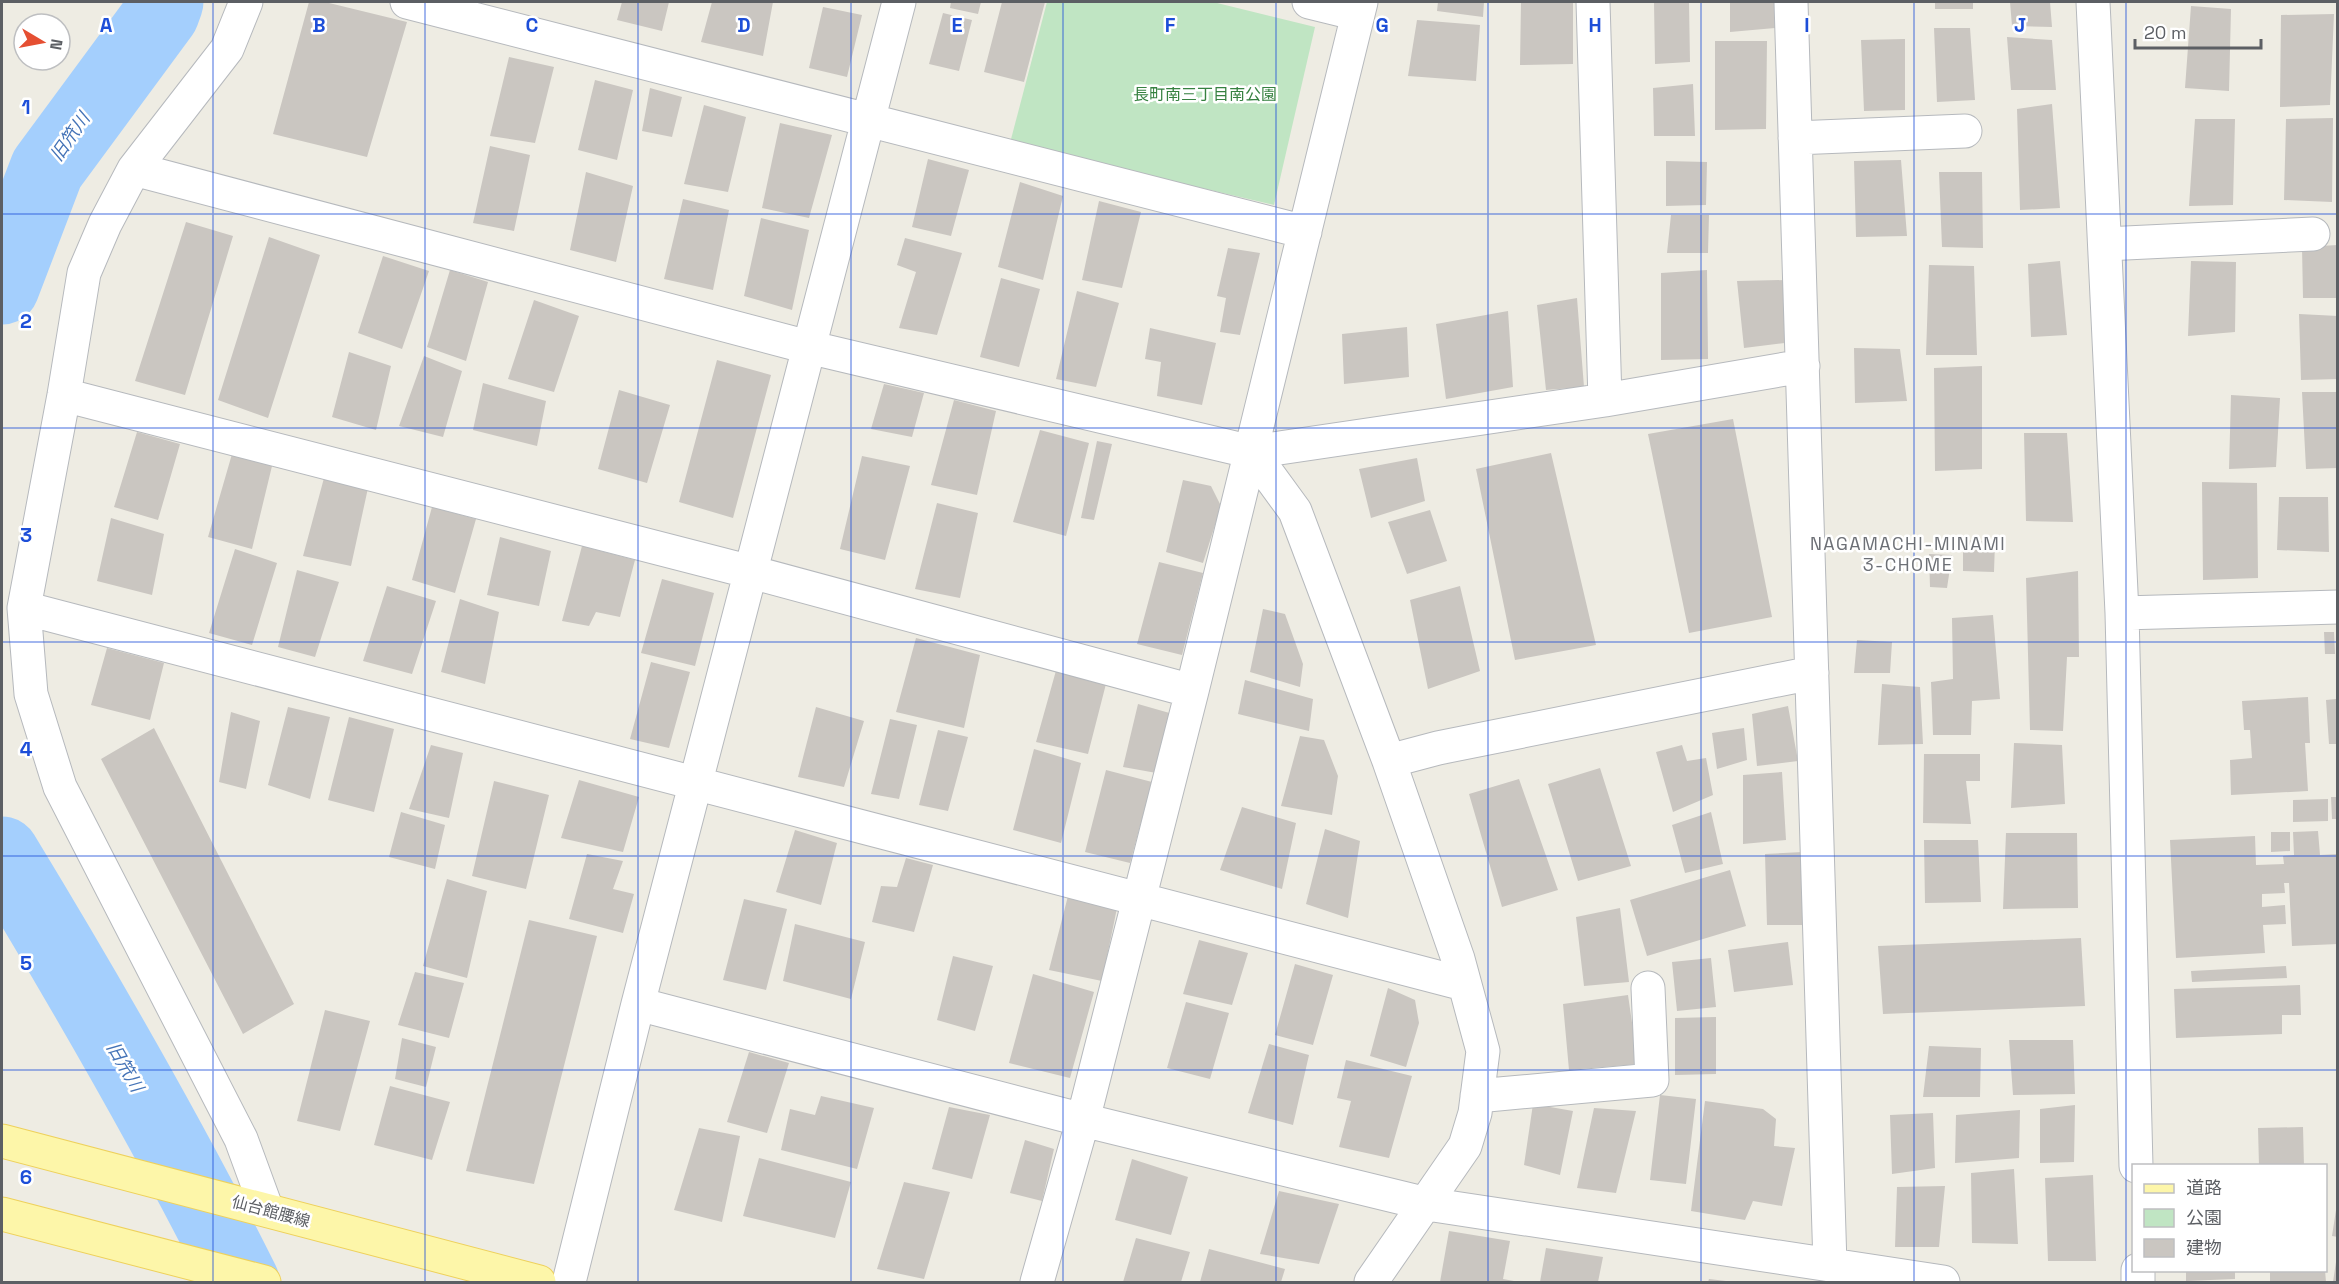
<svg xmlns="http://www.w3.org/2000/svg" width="2339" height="1284" viewBox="0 0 2339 1284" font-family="'Space Grotesk','Noto Sans JP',sans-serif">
<rect width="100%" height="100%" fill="#eeece3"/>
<!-- green -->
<path fill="#c0e5c3" d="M1047,2H1213L1315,27L1274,205L1010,143Z"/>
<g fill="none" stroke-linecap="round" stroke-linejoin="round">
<!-- river -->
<path stroke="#a4cffd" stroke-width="75" d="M2,287L47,169L162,13L166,2
M2,854C87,994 169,1136 242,1282"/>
</g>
<!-- building -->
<path fill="#cac6c1" d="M309,2H325L407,22L367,157L273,134Z
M622,2H669L662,31L617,20Z
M712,2H773L763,56L701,42Z
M951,2H981L978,14L950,8Z
M1002,2H1045L1024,82L984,72Z
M1438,2H1484L1483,17L1437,11Z
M1521,2H1573V64L1520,65Z
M1654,2H1689L1690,62L1655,64Z
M1730,2H1774L1775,28L1730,32Z
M1935,2H1973V9H1935Z
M2010,2H2050L2052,27L2012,26Z
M2191,6L2231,9L2229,91L2185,88Z
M823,7L862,15L847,77L809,68Z
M943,13L972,20L959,71L929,64Z
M2334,14L2330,105L2280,107L2281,15Z
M1417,20L1480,25L1476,81L1408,76Z
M1934,28H1970L1975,100L1937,102Z
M2007,37L2052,40L2056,90H2011Z
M1905,39V110L1864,111L1861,40Z
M1715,41H1767L1766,129L1715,130Z
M509,57L554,67L535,143L490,136Z
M595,80L633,90L617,160L578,150Z
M1693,84L1695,136H1654L1653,88Z
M650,88L682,97L672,137L642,131Z
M2052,104L2060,208L2020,210L2017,109Z
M704,105L746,117L728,192L684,184Z
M2333,118L2332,202L2284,200L2286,119Z
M2195,119H2235L2233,205L2189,206Z
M780,123L832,135L809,218L762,208Z
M490,146L530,155L514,231L473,223Z
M928,159L969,170L951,236L912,227Z
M1901,160L1907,236L1856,237L1854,161Z
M1666,161L1707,162L1706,205L1666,206Z
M586,172L633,186L616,262L570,250Z
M1939,172H1982L1983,248L1942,247Z
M1020,182L1063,196L1043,280L998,267Z
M683,199L729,210L713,290L664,279Z
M1099,201L1141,212L1122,288L1082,280Z
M1671,215H1709L1708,253H1667Z
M761,218L809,230L792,310L744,296Z
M186,222L233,236L185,395L135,381Z
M269,237L320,255L268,418L218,400Z
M905,238L962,253L937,335L899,328L916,272L897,265Z
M2338,245V298H2303L2302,247Z
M1228,248L1260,253L1240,335L1220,332L1226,298L1217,296Z
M383,256L429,271L402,349L358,333Z
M2060,261L2067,335L2031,337L2028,264Z
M2191,261L2236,262L2235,332L2188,336Z
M1929,265L1974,266L1977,355H1926Z
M450,270L488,282L466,361L427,347Z
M1707,270L1708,359L1661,360V273Z
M1001,278L1040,289L1019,367L980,357Z
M1786,280L1785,343L1744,348L1737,281Z
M1077,291L1119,303L1096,387L1056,379Z
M1577,298L1584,387L1546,390L1537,305Z
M534,300L579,316L554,392L508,379Z
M1508,311L1513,387L1446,399L1436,324Z
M2299,314L2338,316V379L2301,380Z
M1407,327L1409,377L1344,384L1342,334Z
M1150,328L1216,343L1202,405L1157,396L1161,362L1145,359Z
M1854,348L1900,349L1907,401L1855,403Z
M349,352L391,366L376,430L332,417Z
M424,356L462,371L443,437L399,426Z
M717,360L771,375L733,518L679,502Z
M1982,366V469L1935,471L1934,368Z
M483,383L546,401L537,446L473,430Z
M884,384L924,393L912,437L871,429Z
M619,390L670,405L647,483L598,469Z
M2302,392H2337L2338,468L2306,469Z
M2231,395L2280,398L2276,467L2229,469Z
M954,400L996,411L977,495L931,485Z
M1733,419L1772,617L1689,633L1648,434Z
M1040,430L1089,443L1066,536L1013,522Z
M137,432L180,444L158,520L114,507Z
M2024,433H2067L2073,522L2026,521Z
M1097,441L1112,444L1094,520L1081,518Z
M1551,453L1596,645L1515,660L1476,469Z
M232,454L272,466L252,549L208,537Z
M862,456L910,466L885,560L840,549Z
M1417,458L1425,501L1371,518L1359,469Z
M324,478L368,488L351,566L303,556Z
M1183,480L1211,486L1221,506L1203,563L1166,552Z
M2202,482L2257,483L2258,578L2203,580Z
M2279,497H2328L2329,552L2277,550Z
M937,503L978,513L960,598L915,589Z
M432,507L476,519L455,593L412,580Z
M1430,510L1447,561L1407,574L1388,522Z
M111,518L164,534L152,595L97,581Z
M500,537L551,551L539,606L487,595Z
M1963,540L1995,542L1994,572L1963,571Z
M582,546L635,560L620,617L596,612L589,626L562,621Z
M235,549L277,563L252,645L209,633Z
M1929,554L1952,555L1947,588L1930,587Z
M1159,562L1203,573L1182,655L1137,644Z
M297,570L339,582L315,657L278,647Z
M2078,571L2079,657H2067L2063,731L2030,730L2026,578Z
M662,579L714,593L695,666L641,653Z
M387,586L436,601L412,674L363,661Z
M1460,586L1480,671L1428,689L1410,600Z
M460,599L499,612L485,684L441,672Z
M1263,609L1285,614L1303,664L1300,687L1250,672Z
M1993,615L2000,699L1972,701L1971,735H1933L1931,682L1953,679L1952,618Z
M2324,632H2334L2335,654H2325Z
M916,638L980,655L964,728L896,712Z
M1857,640L1892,642L1890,673H1854Z
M107,648L164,663L150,720L91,705Z
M651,662L690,672L669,748L630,739Z
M1057,667L1107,680L1088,754L1036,742Z
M1245,680L1313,699L1309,731L1238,714Z
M1882,684L1920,687L1923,744L1878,745Z
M2308,697L2310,743H2305L2308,791L2231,795L2230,760L2252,758L2250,730H2244L2242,701Z
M2336,699L2338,744H2329L2326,700Z
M1138,704L1173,714L1162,774L1123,767Z
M1788,706L1798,761L1757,766L1752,714Z
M288,707L330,717L310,799L268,785Z
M816,707L864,721L844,787L798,777Z
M231,712L260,721L246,789L219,782Z
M349,717L394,729L374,812L328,800Z
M890,719L917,725L899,799L871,794Z
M154,728L294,1004L243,1034L101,759Z
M1744,728L1747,760L1717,769L1712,733Z
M938,730L968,737L948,811L919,805Z
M1300,736L1324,740L1338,776L1332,815L1281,806Z
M2014,743L2062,745L2065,804L2011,808Z
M431,745L463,753L449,818L409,809Z
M1682,745L1687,761L1706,758L1713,795L1673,812L1656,752Z
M1034,749L1081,763L1061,843L1013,830Z
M1924,754H1980V781H1966L1971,824L1923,823Z
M1600,768L1631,866L1578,881L1548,784Z
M1106,770L1152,782L1130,863L1085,852Z
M1782,772L1786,840L1743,844V775Z
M1519,779L1558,890L1502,907L1469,794Z
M579,780L639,797L623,852L561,838Z
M494,781L549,795L526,889L472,876Z
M2331,797H2338V819H2332Z
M2328,799V821L2293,822V800Z
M1242,807L1296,823L1282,889L1220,870Z
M401,812L445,825L435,869L389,857Z
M1711,812L1723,864L1685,873L1672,825Z
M1325,829L1360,841L1348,918L1306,904Z
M795,830L837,843L821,905L776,892Z
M2318,831L2320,855L2338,854V944L2292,946L2289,883H2284L2285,893L2262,894V907L2285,905L2286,924L2263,925L2265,953L2176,958L2170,840L2255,836L2256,865L2284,864L2283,856L2294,855L2293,832Z
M2271,832H2290V851L2271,852Z
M2006,833H2077L2078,908L2003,909Z
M1924,840H1978L1981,902L1925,903Z
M1803,852L1805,925H1767L1765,854Z
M587,854L623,861L613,889L634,894L623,933L569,919Z
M906,858L933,865L914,932L872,922L881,886L897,887Z
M1730,870L1746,926L1647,956L1630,900Z
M447,879L487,891L467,978L423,966Z
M1068,896L1117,908L1102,981L1049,970Z
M744,899L787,909L766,990L723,980Z
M1620,908L1629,982L1584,986L1576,917Z
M529,920L597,936L534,1184L466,1171Z
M795,924L865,942L851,999L783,981Z
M2081,938L2085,1006L1883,1014L1878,946Z
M1199,940L1248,953L1232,1005L1183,994Z
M1788,942L1793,985L1734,992L1728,950Z
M953,956L993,966L975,1031L937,1020Z
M1711,958L1716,1007L1677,1011L1672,962Z
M1295,964L1333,975L1313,1045L1275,1035Z
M2286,966L2287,978L2192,982L2191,971Z
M415,972L464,983L449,1038L398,1025Z
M1033,974L1094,992L1070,1078L1009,1063Z
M2300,985L2301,1015H2282V1034L2176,1038L2174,989Z
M1388,988L1415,1000L1419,1023L1406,1067L1370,1056Z
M1628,995L1638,1064L1569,1070L1563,1004Z
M1186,1002L1229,1013L1210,1079L1167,1068Z
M325,1010L370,1021L340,1131L297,1121Z
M1716,1017V1074L1675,1075V1018Z
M402,1038L436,1047L426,1087L395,1079Z
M2009,1040H2073L2075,1094L2013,1095Z
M1269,1044L1309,1055L1293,1125L1248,1113Z
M1929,1046L1981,1048L1980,1097H1923Z
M749,1052L789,1063L767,1133L727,1122Z
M1346,1060L1412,1076L1389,1158L1339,1147L1351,1101L1337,1098Z
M390,1086L450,1102L432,1160L374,1145Z
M1660,1095L1696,1099L1686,1184L1650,1180Z
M821,1096L874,1108L857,1169L781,1150L790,1109L815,1115Z
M1705,1101L1763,1109L1776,1119L1774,1146L1795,1148L1782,1206L1753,1201L1745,1220L1691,1211Z
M1533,1104L1573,1111L1560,1175L1524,1165Z
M2075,1105L2074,1162L2040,1163V1109Z
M949,1107L990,1115L972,1179L932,1169Z
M1594,1108L1636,1111L1616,1193L1577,1188Z
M2020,1110L2019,1158L1955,1163L1956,1115Z
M1933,1113L1935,1168L1892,1174L1890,1115Z
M2303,1127L2304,1166H2259L2258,1128Z
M699,1128L740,1136L722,1222L674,1210Z
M1025,1140L1054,1149L1042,1201L1010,1193Z
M759,1158L851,1182L835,1238L743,1216Z
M1132,1159L1188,1177L1171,1235L1115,1220Z
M2014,1169L2018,1244L1972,1243L1971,1173Z
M2093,1175L2096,1261H2048L2045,1178Z
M904,1182L950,1192L924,1279L877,1269Z
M1945,1186L1939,1247H1895L1897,1187Z
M1279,1191L1339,1204L1319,1264L1260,1254Z
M2336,1210H2338V1237L2332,1236Z
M1449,1231L1510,1241L1503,1279L1514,1281V1282H1440Z
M1136,1238L1190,1252L1181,1282H1123Z
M1546,1248L1603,1257L1598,1282H1540Z
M1209,1249L1285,1269L1281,1282H1200Z
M2336,1262L2338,1282H2333Z
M2186,1270H2235V1279L2186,1281Z
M2270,1270H2325L2326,1282H2270Z
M1709,1279L1726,1281V1282H1708Z"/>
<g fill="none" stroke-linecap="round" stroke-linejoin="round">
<!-- minor casing -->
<g stroke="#b6b9bd" stroke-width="35">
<path id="minor" d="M246,2L227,49L134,169L105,224L84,273L64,395L24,608L31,694L60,787L241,1139L267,1210
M407,2L1305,232
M1309,2L1358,14
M1593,2L1605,400
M1791,2L1830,1265
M2093,2L2122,613L2136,1166
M1795,138L1965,131
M134,169L808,347L1252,452L1605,400L1803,366
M2105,244L2313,234
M64,395L751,572L1192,691
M1252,452L1295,511L1389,761L1458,959L1483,1051L1475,1113L1465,1146L1371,1282
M24,608L1464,984
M2122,613L2338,607
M1389,761L1438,748L1812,673
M638,1004L1083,1120L1427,1204L1943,1282
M1477,1096L1652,1080L1648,988
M2138,1270V1282
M569,1282L638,1004L899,2
M1037,1282L1083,1120L1192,691L1361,2"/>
</g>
<!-- major casing -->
<g stroke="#eed15c" stroke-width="35">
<path id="major" d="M2,1141L539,1282
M2,1214L264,1282"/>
</g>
<!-- minor -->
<use href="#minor" stroke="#fff" stroke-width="33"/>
<!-- major -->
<use href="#major" stroke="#fdf6a9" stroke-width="33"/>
</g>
<!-- grid -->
<path fill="none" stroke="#1d4ed8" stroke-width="1.5" stroke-opacity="0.55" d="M213,2V1282M425,2V1282M638,2V1282M851,2V1282M1063,2V1282M1276,2V1282M1488,2V1282M1701,2V1282M1914,2V1282M2126,2V1282M2,214H2338M2,428H2338M2,642H2338M2,856H2338M2,1070H2338"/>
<g text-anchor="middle" stroke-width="5" stroke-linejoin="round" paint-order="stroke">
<!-- park labels -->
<g font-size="16" fill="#368140" stroke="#fff">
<text x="1205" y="100">長町南三丁目南公園</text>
</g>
<!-- street labels -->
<g font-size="16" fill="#5c5f64" stroke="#fff">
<text transform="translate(271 1211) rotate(15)" y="6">仙台館腰線</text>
</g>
<!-- water labels -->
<g font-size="18" font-style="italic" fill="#4473b7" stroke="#fff">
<text transform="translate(70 137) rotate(-55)" y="6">旧笊川</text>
<text transform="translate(125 1067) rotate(60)" y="6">旧笊川</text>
</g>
<!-- neighbourhood labels -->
<g font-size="18" letter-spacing="1.5" fill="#6d7076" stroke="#fff">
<text x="1908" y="550">NAGAMACHI-MINAMI<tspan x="1908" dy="21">3-CHOME</tspan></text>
</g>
</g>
<g font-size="20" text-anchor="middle" font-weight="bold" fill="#1d4ed8" stroke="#fff" stroke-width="5" stroke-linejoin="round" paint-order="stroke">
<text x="106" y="32">A</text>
<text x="319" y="32">B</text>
<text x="532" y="32">C</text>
<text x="744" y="32">D</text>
<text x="957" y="32">E</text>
<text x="1170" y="32">F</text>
<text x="1382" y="32">G</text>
<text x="1595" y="32">H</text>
<text x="1807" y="32">I</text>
<text x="2020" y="32">J</text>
<text x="26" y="114">1</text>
<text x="26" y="328">2</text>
<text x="26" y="542">3</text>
<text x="26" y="756">4</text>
<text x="26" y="970">5</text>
<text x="26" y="1184">6</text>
</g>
<!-- border -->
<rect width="2339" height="1284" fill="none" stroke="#5c5f64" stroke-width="6"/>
<!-- legend -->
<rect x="2132" y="1164" width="195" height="108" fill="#ffffff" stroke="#bebfc1" stroke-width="1.5"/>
<rect x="2144" y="1184" width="30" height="9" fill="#fdf6a9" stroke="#bebfc1" stroke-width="1.5"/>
<text x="2186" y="1194" font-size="18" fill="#5c5f64">道路</text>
<rect x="2144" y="1209" width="30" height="18" fill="#c0e5c3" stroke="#bebfc1" stroke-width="1.5"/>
<text x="2186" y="1224" font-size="18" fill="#5c5f64">公園</text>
<rect x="2144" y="1239" width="30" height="18" fill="#cac6c1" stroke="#bebfc1" stroke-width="1.5"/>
<text x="2186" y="1254" font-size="18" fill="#5c5f64">建物</text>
<!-- north arrow -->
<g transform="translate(42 42) rotate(100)"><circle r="28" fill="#ffffff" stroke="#bebfc1" stroke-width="1.5"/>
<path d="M0-4.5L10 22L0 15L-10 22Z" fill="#e54f32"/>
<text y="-9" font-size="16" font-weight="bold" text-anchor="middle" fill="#5c5f64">N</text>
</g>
<!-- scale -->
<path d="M2135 39v9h126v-9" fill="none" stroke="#5c5f64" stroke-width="3"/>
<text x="2144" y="39" font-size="18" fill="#5c5f64" stroke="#ffffff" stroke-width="4.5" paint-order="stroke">20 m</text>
</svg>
